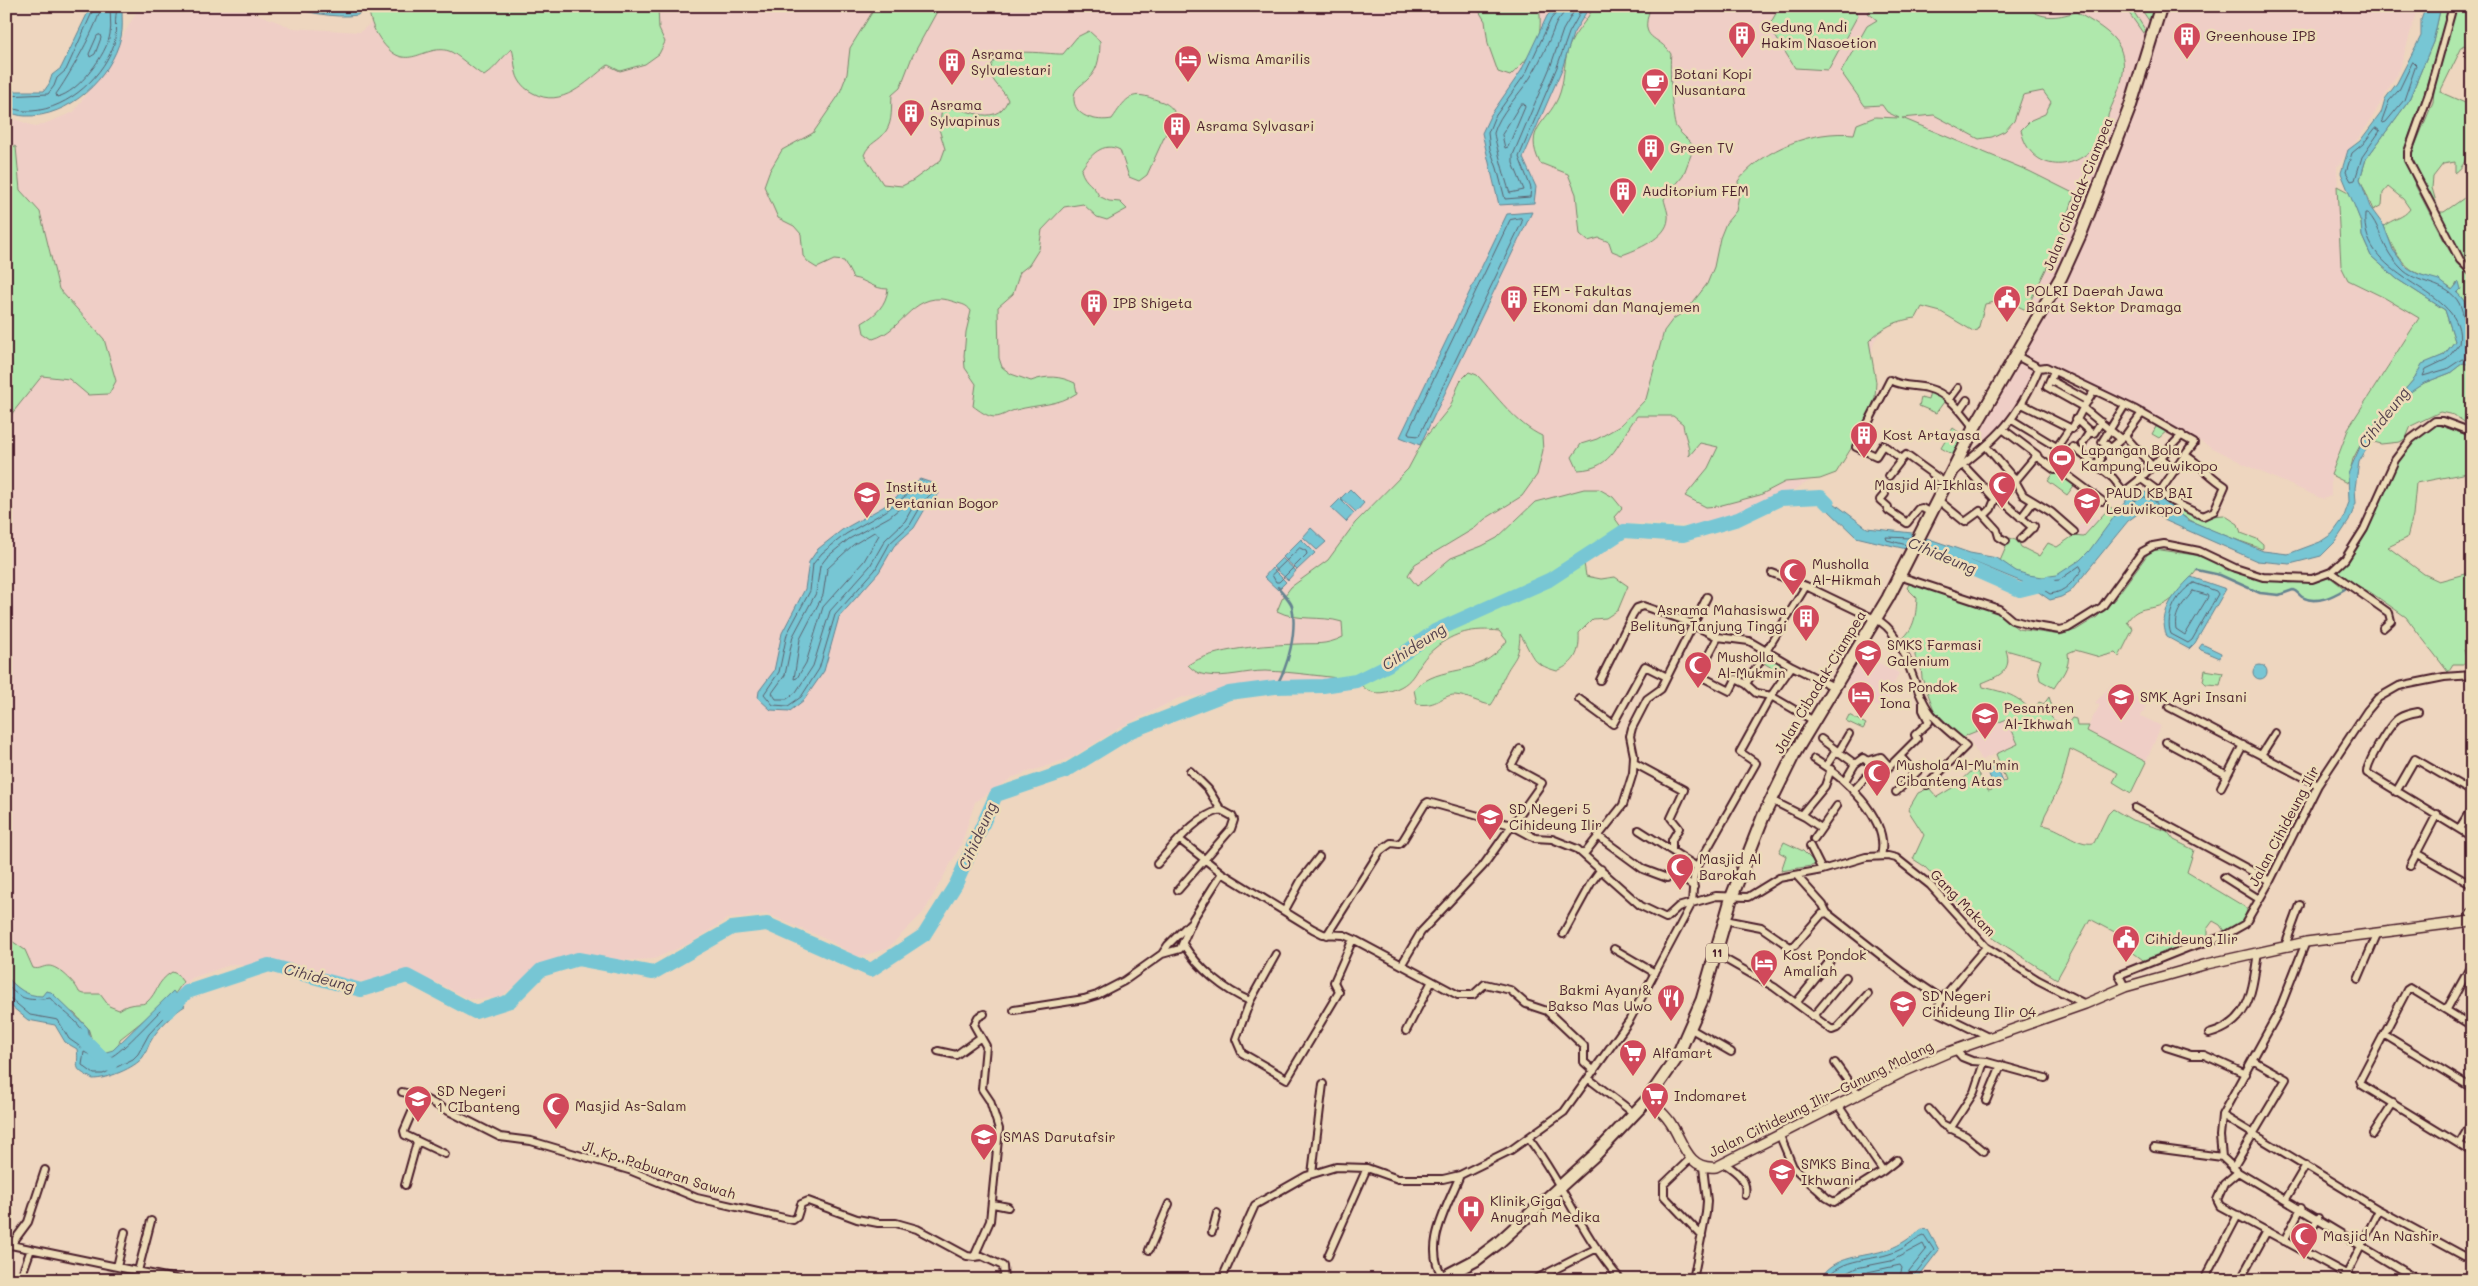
<svg xmlns="http://www.w3.org/2000/svg" width="2478" height="1286" viewBox="0 0 2478 1286" font-family="Mali,sans-serif">
<rect width="100%" height="100%" fill="#eed6bf"/>
<filter id="ink" filterUnits="userSpaceOnUse"><feTurbulence type="fractalNoise" baseFrequency=".02" numOctaves="2"/><feDisplacementMap in="SourceGraphic" scale="10" xChannelSelector="R" yChannelSelector="G"/><feConvolveMatrix kernelMatrix="1 2 1 2 8 2 1 2 1" color-interpolation-filters="sRGB"/></filter>
<g filter="url(#ink)">
<!-- built -->
<path fill="#efcec6" d="M140,6H237L293,28L360,32L381,15L384,6H2418L2400,69L2368,125L2337,167L2341,266L2348,280L2385,298L2419,317L2349,427L2331,475V496L2323,499L2254,469L2168,425L2037,363L2035,372L2011,418L1985,443L1979,435L2053,304L2041,299L2031,313L2026,310L2033,296L1923,298L1893,315L1874,341L1856,439L1820,475L1748,516L1691,526L1647,523L1611,525L1403,651L1331,683L1266,687L1179,698L1119,728L1071,758L1013,777L975,802L961,845L924,912L887,949L857,957L830,941L767,914L727,919L694,941L654,959L570,963L535,970L499,998L469,999L438,983L410,975L379,980L350,982L233,964L192,978L148,1024L6,977V116L36,127L74,112L109,60Z
M2090,514L2099,519L2082,537L2075,531Z
M1863,655L1899,673L1883,708L1856,697L1858,690L1845,683Z
M2112,684L2147,704L2141,716L2161,726L2146,762L2086,730L2100,705L2095,703Z
M2007,719L2018,744L1981,760L1967,735Z"/>
<!-- green -->
<path fill="#afe8ac" stroke="#7c846c" d="M369,6H658L659,29L665,42L659,54L645,64L620,71L608,65C586,82 562,109 533,93C527,90 522,86 519,80C514,72 515,58 512,49C501,58 496,68 484,76C474,70 456,53 449,51C423,43 406,77 380,39C373,29 369,18 369,6Z
M876,6H940L912,57L900,88L892,95C891,107 893,121 886,131C879,142 869,142 864,155L883,184L902,186L912,181L941,160L945,149L939,129L942,108C964,104 994,131 1008,100C1004,90 993,84 991,74C986,42 1048,55 1063,54L1077,37L1089,31L1100,41C1100,53 1099,69 1089,78C1084,84 1075,87 1074,96C1072,117 1097,122 1112,119C1125,101 1129,89 1154,99C1163,102 1168,103 1174,111L1172,120L1147,175L1139,181L1129,177L1120,150C1103,141 1090,155 1081,170C1085,184 1094,184 1099,196L1109,201L1120,202L1127,209L1107,220L1097,217L1083,204L1064,207L1042,230L1039,249L1029,265L1020,272L1013,294L998,307L999,358L1002,367L1011,374L1031,381C1047,375 1060,376 1075,383L1077,393C1058,406 1038,404 1016,410C1008,411 1003,417 994,417C986,416 980,411 973,406L976,384L965,368L964,356L966,332L971,311C966,304 963,305 955,302C913,287 905,330 873,339L864,333L862,323C876,315 886,305 888,289C873,289 867,280 853,278L844,261L834,260L817,268L809,263L803,256L801,234L794,226L778,218L764,186L769,172L782,150L813,133L839,95L847,74L850,48Z
M1476,6H1539C1544,41 1534,53 1510,76L1498,72L1488,44L1485,21Z
M1594,6H1648L1650,9C1639,42 1658,34 1671,54C1669,63 1672,121 1676,127C1681,135 1689,139 1694,147L1683,176L1664,199C1665,205 1669,214 1668,219C1667,238 1636,250 1622,255L1612,251L1609,242L1599,238L1588,241L1580,234L1576,194L1568,174L1540,163C1523,129 1547,123 1558,98C1565,82 1563,65 1568,49C1574,32 1587,22 1594,6Z
M1780,6H1852L1858,15L1828,70L1795,68L1769,26Z
M1873,6H2025C2042,20 2055,18 2076,12C2091,21 2113,32 2120,48C2129,71 2119,89 2110,110C2106,119 2106,131 2100,139C2078,174 2030,174 2021,130L2031,120L2045,114L2051,102L2043,91L2023,95L2014,121L2005,131L1992,137L1979,139L1934,115L1902,118L2029,171L2075,194L2058,245L2026,310L2005,300L1985,304L1978,330L1973,331L1941,312L1922,307L1916,318C1897,320 1881,328 1869,341L1876,382L1875,398L1863,429L1836,473L1820,479L1785,482L1760,495L1718,506L1706,507L1685,496L1708,468L1718,447L1700,443L1689,456C1690,444 1684,436 1683,424L1673,416H1637C1618,440 1614,469 1578,470L1572,457L1581,444L1597,439L1620,426L1646,399L1664,331L1673,319L1687,310L1707,284L1714,267L1720,238L1726,223L1736,211L1739,195L1738,181C1765,148 1812,130 1854,134L1857,124L1875,117L1899,118L1887,112L1882,105L1865,106L1841,72L1867,26L1877,20L1868,13Z
M2124,6H2130L2146,31L2143,33Z
M2139,6H2156L2152,25Z
M2441,6H2450L2420,106L2404,150V159L2416,187L2449,250L2458,263L2472,277V348C2470,330 2472,305 2457,293V283L2453,290C2438,279 2431,280 2417,273C2398,262 2391,245 2384,226C2392,219 2404,218 2410,209L2403,199L2388,187L2383,193L2382,205L2373,210L2360,179L2366,159L2408,102L2433,42Z
M2456,6H2472V62L2465,58L2470,48L2463,45L2440,92L2472,106V147C2465,155 2466,166 2455,173V162L2443,164L2433,177L2432,188L2439,212H2444L2467,196H2472V267L2461,254L2413,164L2412,153L2433,102L2435,79Z
M6,142L16,147L20,190L40,212L59,289L104,339L116,381L109,394L88,395L69,379L42,376L6,421Z
M2337,186L2350,193L2361,222L2362,236L2371,256L2397,279L2445,310L2455,341L2444,355L2422,365L2415,378L2365,436L2353,459L2347,483L2331,475L2349,427L2419,318L2385,298L2348,280L2341,266Z
M2463,363L2472,365V427L2454,415L2440,412L2411,426L2406,438L2400,442L2381,444L2371,441L2405,395L2424,383L2450,373Z
M1469,372L1477,375C1497,396 1516,424 1542,436L1543,450L1537,475L1522,496L1485,519L1475,528L1415,564L1408,575L1417,586L1451,558L1482,546L1497,538L1535,502L1584,489H1599L1613,497L1622,508L1614,517L1624,531L1603,542L1584,563L1586,576L1601,579L1615,577L1628,586L1618,610L1606,618L1593,619L1579,633C1580,653 1575,663 1557,671C1529,663 1534,656 1520,634C1519,661 1514,656 1504,677C1499,687 1498,696 1491,705C1478,703 1468,696 1455,695C1441,695 1438,707 1417,704L1414,690C1441,661 1477,682 1507,641L1499,631C1474,628 1454,632 1435,648C1411,667 1420,684 1386,692C1372,695 1365,690 1356,680C1326,677 1295,672 1265,671C1246,671 1226,678 1207,675C1198,674 1194,671 1188,665C1213,648 1267,645 1298,644C1316,643 1324,646 1343,637L1342,622C1320,615 1298,622 1277,611L1282,599L1291,587L1328,560L1355,523L1408,469L1424,439L1450,407L1460,381Z
M1930,391L1946,399L1936,413L1919,406L1921,398L1928,400Z
M2436,424L2472,437V472L2416,483L2413,515L2407,538L2388,547L2424,574L2439,581L2472,572V647L2464,650L2467,661L2465,664H2453L2448,672L2406,617L2370,592L2353,583L2351,585L2337,573L2365,535L2394,470L2404,453L2419,437Z
M2157,425L2168,430L2159,438L2152,434Z
M1953,428L1964,436L1953,455L1941,448Z
M2057,469L2076,483L2067,495L2048,481Z
M2163,496L2211,516L2224,515L2238,524L2241,533L2257,539L2263,544V548L2262,549C2228,536 2186,525 2162,499Z
M2110,507L2115,510L2121,508L2122,514L2067,578H2026L2000,561L2010,538L2018,541L2021,547L2039,556L2048,543L2057,547L2073,536L2083,537Z
M2154,549L2195,555L2211,560L2226,570L2263,579L2290,583L2331,578L2345,589C2333,596 2317,605 2302,597C2299,595 2297,591 2293,590L2279,595L2260,593L2220,575L2197,570C2189,580 2179,595 2168,602C2153,612 2138,603 2127,622L2133,629L2119,657L2115,653L2100,657L2075,650L2068,653C2071,667 2060,678 2054,688L2040,680L2038,669L2041,660L2006,650C2013,671 1999,676 1982,683L1983,687C2006,693 2017,694 2033,713L2039,702L2044,704L2049,697L2052,706L2051,717L2055,721L2068,723L2072,718L2076,719L2077,726H2089L2087,731L2146,762L2131,793L2113,782L2118,773L2070,749L2062,782L2045,815L2042,825C2061,827 2076,846 2094,843L2108,814L2113,809L2132,820L2167,831L2174,840L2194,850L2187,872L2245,907L2247,910L2243,922L2231,937H2228L2220,925L2213,921L2207,929V938L2187,944L2147,963L2123,945L2126,938L2090,919L2057,979L1990,936L1924,866L1913,859L1924,835L1908,810L1918,793L1929,788L1937,797L1957,785L1975,768L1988,791L1992,790L1990,786L2006,781L1996,754L2018,744L2007,719L1967,735L1962,739L1934,710L1922,678L1921,667L1915,656V650L1908,649L1902,639C1915,628 1916,614 1917,598L1907,588L1910,582L1995,611L2018,629L2060,635L2076,630L2097,617L2114,600L2147,555Z
M1768,654L1788,665L1782,674L1762,662Z
M2205,670L2223,673L2220,685L2206,684L2203,681Z
M1849,715L1866,724L1863,729L1846,721Z
M1784,842L1803,851L1817,865L1781,871L1786,856L1779,852Z
M6,937L25,950L33,968C40,970 42,966 49,966C58,966 76,983 79,992L84,994H100L109,1006L119,1010C131,1001 143,1006 147,1002C158,992 156,982 172,972L177,974L183,982L173,997L120,1039L117,1051L103,1053L94,1047L88,1028L74,1013L29,998L6,977Z"/>
<!-- water -->
<path fill="#77c6d4" stroke="#658390" d="M91,6H125L122,10C122,19 123,29 121,37C111,78 69,118 25,116C19,116 12,113 6,112V91H44L49,84L52,75L61,68Z
M281,6H363L358,15C331,19 307,11 281,6Z
M1556,6H1590L1573,34L1562,69L1523,158L1536,187L1534,203L1499,205L1482,133L1490,116L1521,71L1547,16Z
M2426,6H2441L2433,42L2408,102L2366,159L2360,179L2370,207L2384,226L2393,250L2405,266L2418,274L2439,280L2452,290L2459,282L2461,289L2457,293C2475,307 2472,345 2472,365L2463,363L2450,373L2424,383L2406,395L2371,441L2359,462L2355,488L2356,503L2349,521L2335,542L2321,556L2290,564L2257,561L2164,520L2149,510H2143L2128,521L2070,592L2061,597L2050,600L2027,584L1971,561L1944,558L1856,537L1825,507L1813,501L1814,493L1822,494L1867,528L1912,533L1970,553L1997,558L2016,571L2028,575L2043,577L2057,575L2080,560L2089,551L2128,498L2145,492L2158,497L2188,520L2263,551L2288,554L2320,542L2332,534L2343,519L2349,502L2348,474L2365,436L2415,378L2422,364L2444,355L2455,341L2445,310L2397,279L2371,256L2362,236L2361,222L2341,173L2348,150L2360,141L2381,113L2385,99L2397,83L2421,36V20Z
M1532,212L1420,445L1400,437L1507,214Z
M920,479L935,484L939,494L928,504L914,528L894,546L879,572L839,617L824,671L804,700L790,711L771,710L758,698L759,691L774,671L782,633L805,589L809,562L818,549L842,530L883,507Z
M1350,489L1364,503L1356,512L1341,498Z
M1340,499L1354,513L1346,522L1331,508Z
M1311,528L1326,542L1317,550L1303,537Z
M1301,539L1315,553L1297,570L1283,557Z
M1282,558L1296,571L1288,580L1273,567Z
M1272,568L1286,582L1278,590L1264,577Z
M2191,577L2226,589L2195,643L2189,649L2167,637C2157,613 2175,593 2191,577Z
M2202,644L2221,653L2220,658L2201,650L2199,648Z
M2253 672a7 7 0 1 1 14 0a7 7 0 1 1-14 0Z
M1995,763L2003,782L1993,785L1986,767Z
M6,976C17,988 26,996 42,996L46,991L51,992L88,1028L92,1052L103,1053L113,1050L173,991L185,1006C176,1011 157,1029 152,1039C148,1045 147,1051 143,1057C135,1068 107,1079 93,1079C70,1067 80,1068 77,1049L65,1042L55,1025L28,1020L6,1002Z
M1922,1229L1928,1230L1939,1250L1916,1280H1820C1833,1254 1865,1258 1889,1249C1901,1245 1911,1237 1922,1229Z"/>
<g fill="none" stroke-linecap="round" stroke-linejoin="round">
<!-- shore -->
<path stroke="#5c626f" stroke-width="1" d="M101,6C100,22 66,81 56,94L57,97C78,93 107,54 110,34C112,25 109,15 111,6
M305,6L343,12L354,11L357,6
M1559,6L1558,11L1551,19L1526,73L1494,118L1488,133L1490,149L1497,168L1505,199L1530,197L1531,188L1519,157L1557,67L1569,33L1584,6
M1566,6C1565,15 1558,18 1555,26C1548,44 1540,62 1530,78C1519,95 1499,114 1494,133C1494,137 1508,190 1510,193L1524,190L1513,163V155L1551,65L1563,30L1577,6
M100,35L101,38L95,54L90,57L89,54L97,36Z
M2413,62L2416,65L2404,100L2386,122L2383,123L2382,120L2389,101L2399,90Z
M6,96L48,94L54,86L57,78L66,70L95,6
M1521,104H1524L1525,107L1508,147L1505,148L1502,135Z
M6,107C13,108 19,111 25,111C62,113 100,81 113,47C118,34 113,18 118,6
M2376,128L2380,131L2362,157L2355,180L2351,181L2346,172L2352,153L2363,144Z
M1521,218L1522,222L1419,436L1409,435L1408,432L1510,220Z
M2472,323L2465,321C2463,315 2462,308 2459,303C2447,281 2416,285 2401,268C2397,264 2392,258 2389,253C2381,240 2379,225 2368,213H2365C2359,284 2469,287 2459,344L2447,359L2426,369L2423,376L2447,369L2462,359L2472,361
M920,485L931,488L932,493L924,501L910,525L890,543L875,570L835,615L819,669L801,697L788,706L773,705L764,694L779,672L787,634L810,591L813,564L822,553L846,534L886,511Z
M2145,497L2155,501L2161,510L2143,505L2130,513L2127,512L2132,502Z
M912,499H915L916,501L905,521L885,540L870,566L830,611L813,666L796,692L787,699H776L772,693L785,675L793,636L816,593L820,566L827,557L849,539L889,517Z
M875,532L879,535L864,561L823,607L806,663L797,678L794,679L800,639L823,595L827,569L853,545Z
M1907,545L1887,540L1886,537L1911,538
M1300,548L1306,551L1307,554L1279,582H1276L1272,575Z
M2080,566L2082,570C2073,581 2066,592 2050,594L2036,585L2038,582L2059,580Z
M2194,583L2216,591L2218,594L2192,640L2188,643L2171,634C2164,616 2178,591 2194,583Z
M2193,591L2207,595L2208,597L2185,635L2176,629C2173,613 2184,603 2193,591Z
M6,984C21,1001 30,1001 50,998C63,1014 88,1023 85,1047L82,1048L69,1039L58,1020L30,1015L11,999L6,998
M171,1000H174L176,1005L149,1034L138,1054L133,1059L103,1074H94L82,1065L84,1052C92,1056 101,1060 110,1057C121,1054 160,1010 171,1000Z
M1825,1280C1841,1256 1874,1262 1897,1251C1907,1247 1915,1238 1924,1235L1934,1250L1914,1275L1913,1280
M1833,1280L1856,1268L1891,1261L1923,1244L1926,1250L1909,1271L1907,1280
M1846,1280L1863,1273L1900,1265L1902,1268L1899,1280"/>
<!-- stream -->
<path stroke="#658390" stroke-width="2.5" d="M2197,570L2220,575L2260,593L2279,595L2293,590C2297,591 2299,595 2302,597C2317,605 2333,596 2345,589
M1275,687C1289,667 1297,630 1292,606C1290,600 1282,592 1278,587"/>
<!-- river -->
<path stroke="#77c6d4" stroke-width="14" d="M1936,553L2020,590L2048,583
M167,1012L187,992L269,965L361,990L407,976L475,1012L510,1001L541,970L578,959L653,973L732,928L767,924L871,970L924,935L956,884L996,795L1064,772L1131,731L1229,693L1275,687L1323,686L1356,681L1388,665L1435,631L1549,580L1624,531L1683,535L1738,519L1780,499L1821,497L1828,504
M76,1033L110,1065"/>
<!-- street casing -->
<g stroke="#4a1f2b" stroke-width="10">
<path id="street" d="M2453,6L2429,93L2408,152V160L2460,260L2472,272
M2039,368L2046,367L2136,410L2194,443L2185,455C2201,464 2210,477 2225,486L2214,511L2203,516L2173,502L2140,478
M2054,371L2050,380L2088,401
M2050,380L2047,387L2083,407
M2094,391L2083,408L2121,439
M1949,400L1958,388
M2022,404L2072,429L2083,408
M2125,405L2102,442L2111,448L2125,436L2142,413
M1960,410L1967,400
M2076,419L2090,432
M2012,420L2068,454
M2004,430L2037,455
M2125,436L2152,466
M2082,444L2089,433H2094L2101,422
M1986,446L2014,479L2023,495L2051,512L2074,532
M2057,447L2070,428
M2163,459L2175,471
M2096,464L2101,459L2099,454L2107,445
M1963,465L1995,499H2000L2033,528
M1955,471C1999,436 2017,421 2039,368L2017,356
M1889,476L1902,459
M1945,483L1906,455L1902,459L1883,445L1876,456L1856,447L1890,380C1902,387 1914,385 1927,388C1948,393 1962,412 1974,428
M2159,493L2185,455
M1885,494L1880,500L1888,507V510L1907,523L1918,509L1922,508L1931,513
M1937,499L1965,522L1980,511L1997,530L1999,537L2006,541
M2000,499L2036,456L2055,470L2059,467
M2102,501L2059,469L2073,447L2113,478L2124,492L2139,480L2182,435
M1985,515L1991,509L1995,499
M2021,518L2033,502
M2021,539L2034,526
M2331,572L2389,613L2391,621L2383,628
M1772,573L1806,586
M1899,576L1999,609L2012,620L2030,625L2060,630L2068,628L2102,607L2142,552L2153,546L2164,544L2199,551L2235,568L2263,577L2312,579L2331,572L2345,559L2364,529L2395,460L2411,439L2435,421H2442L2472,432
M1718,637L1698,675L1730,691L1736,679L1746,684
M1600,680L1633,614L1637,608L1643,606L1683,620L1718,637L1749,641L1792,666
M1579,699L1613,724L1645,666L1667,677
M2169,707L2318,785
M2418,712C2412,713 2404,715 2399,718C2390,723 2366,764 2367,773L2459,829
M1814,721L1771,696L1756,693L1746,684L1806,586L1881,622C1908,641 1910,684 1929,711C1938,724 1954,735 1966,746L1927,785
M1821,739L1855,764
M2166,742L2227,775
M1838,753L1849,734
M2261,755L2275,733
M1900,756L1915,773
M1814,759C1842,776 1891,819 1881,856
M1634,763L1684,790L1671,818L1679,828L1672,840V851
M1826,766L1836,751
M1845,781L1855,764L1863,758L1867,761L1881,757L1889,766
M2221,787L2243,745
M1853,791L1866,777L1887,769L1917,739L1915,735L1929,722L1923,710V701
M1896,792L1922,767
M2396,792L2415,759L2472,792
M1771,800L1805,817L1821,828
M2135,808L2270,881
M2472,808L2459,829L2472,837
M1801,815L1825,786L1831,769
M1639,830L1697,867
M1598,836L1643,869L1667,878L1675,873L1694,887
M1814,839L1837,806
M1180,840L1222,873L1313,929L1323,934L1344,935L1353,939L1458,995H1473L1485,984L1510,990L1526,1004L1547,1011L1584,1046V1062L1594,1071
M1810,846L1822,870
M1585,853L1623,805L1633,773L1634,756L1630,736L1632,728L1647,699L1661,689L1707,597
M2416,853L2472,885
M1157,864C1175,845 1194,817 1221,810
M2410,866L2437,814
M1797,876L1823,905L1827,913L1902,972L1942,999
M2224,877L2259,899
M1178,890L1231,829L1234,820L1232,816L1221,810L1208,789L1190,771
M1285,910L1302,879L1319,857
M2470,914L2472,911
M1725,920L1761,927L1790,947L1795,945L1822,914L1827,913
M1563,934L1591,883L1601,869
M1327,935L1380,851L1391,843L1399,844L1403,840L1425,804L1428,802L1511,825L1535,838L1552,839L1577,849L1641,906L1666,918L1678,907L1716,896L1748,897L1779,878L1822,870L1866,857L1888,856L1896,858L1930,885L1986,947L2038,980L2085,1004
M2306,942L2278,1013L2222,1115L2220,1136L2222,1157L2238,1172L2418,1280
M1183,944C1199,969 1224,990 1250,1001
M2285,946L2300,905
M1986,947L1942,999L1937,1010L1939,1013L1990,1038
M1614,949L1655,973
M1162,954L1168,945L1191,922
M1276,954L1250,1001L1236,1039L1242,1053L1287,1079L1339,992L1334,982L1353,939
M1716,954L1774,987L1832,1030L1837,1028L1868,994
M1402,964L1421,932L1483,866L1542,783L1511,766L1520,749
M2358,979L2378,932
M2125,987L2119,975L2187,948L2222,937L2245,924L2270,881L2318,785L2367,711L2378,698L2399,686L2444,677L2472,675
M1796,1003L1830,961
M2447,1009L2472,964
M1014,1010L1084,999L1097,995L1124,981L1162,954L1180,949L1193,919L1222,873
M984,1014L978,1017L974,1025L986,1046L982,1089L990,1101L999,1129L990,1221L974,1257L982,1256L1003,1266L1004,1280
M1813,1017L1846,977
M2472,1026L2410,988L2407,990L2360,1080L2362,1085L2472,1152
M1691,1029L1731,1052
M1406,1031L1432,981
M2209,1034C2251,1023 2252,990 2258,952
M2385,1035L2472,1088
M2166,1047L2191,1055H2204L2246,1074
M1956,1050L1962,1057L1972,1061L1987,1062L2045,1078
M938,1051L956,1055L981,1037
M1835,1063L1858,1095
M1589,1079L1635,1114
M402,1092L419,1096L500,1137L531,1141L629,1170L697,1198L793,1220L797,1217L801,1204L808,1201L857,1219L878,1223H896L917,1229L967,1256L974,1257
M419,1096L404,1131L405,1135L445,1154
M1986,1101L2001,1065
M1929,1109L1942,1124L1966,1136L1984,1151
M2222,1115L2379,1210L2464,1256
M1950,1129L1974,1092L1984,1062
M2373,1134L2393,1103
M1780,1136L1793,1167L1827,1198L1834,1202L1883,1171L1838,1105
M1529,1139C1563,1183 1583,1238 1621,1280
M2459,1144L2472,1122
M2154,1148L2222,1157
M1690,1159L1664,1184V1196L1702,1236
M1725,1164C1737,1172 1748,1180 1745,1195
M2233,1168L2286,1079L2254,1061
M1883,1171L1897,1160
M2238,1172L2224,1184L2217,1200L2220,1206L2357,1280
M1312,1174L1323,1084
M405,1185L417,1142
M2286,1199L2306,1165
M993,1204L1008,1207
M1212,1232L1217,1213
M2284,1241L2301,1208
M6,1244L180,1280
M11,1245L28,1222L45,1170
M2301,1249L2318,1218
M1149,1250L1169,1204
M1328,1256L1367,1168
M117,1267L125,1232
M138,1271L151,1221
M1224,1274L1255,1205L1306,1176L1336,1167L1367,1168L1398,1179H1443L1460,1175L1511,1150L1564,1112L1629,1021L1652,978L1692,903L1694,876L1697,867L1756,763L1740,752L1771,696L1792,666L1834,687
M1445,1279C1420,1249 1448,1206 1460,1175
M20,1280L31,1249
M1534,1280L1597,1248
M1693,1280L1706,1213L1707,1201L1703,1167
M2204,1280L2238,1215
M2240,1280L2267,1231
M2344,1280L2379,1210
M2466,1280L2472,1276"/>
</g>
<!-- secondary casing -->
<g stroke="#4a1f2b" stroke-width="12">
<path id="secondary" d="M1648,1099C1655,1106 1665,1114 1670,1122C1683,1141 1687,1170 1716,1167L1905,1071L1949,1052L2085,1004L2125,987L2207,964L2306,942L2472,921"/>
</g>
<!-- highway casing -->
<g stroke="#4a1f2b" stroke-width="15">
<path id="highway" d="M1438,1280L1476,1260L1497,1244L1596,1154L1648,1099L1676,1059L1702,1000L1732,896L1763,817L1794,754L1888,598L1974,428L2061,277L2081,233L2130,107L2161,6"/>
</g>
<!-- street -->
<use href="#street" stroke="#eddcb9" stroke-width="6"/>
<!-- secondary -->
<use href="#secondary" stroke="#eddcb9" stroke-width="9"/>
<!-- highway -->
<use href="#highway" stroke="#eddcb9" stroke-width="11"/>
</g>
</g>
<!-- icons -->
<defs>
<g id="building-pin" transform="scale(1.4375)"><path d="M0 17L-7.5 6A9.5 9.5 0 1 1 7.5 6Z" fill="#d1495b" stroke="#eddcb9"/><path d="M-4-6H4V6H1V3H-1V6H-4ZM-2.5-4.3h1.7v1.8h-1.7ZM.8-4.3h1.7v1.8H.8ZM-2.5-1h1.7V.8h-1.7ZM.8-1h1.7V.8H.8Z" fill="#fff"/></g>
<g id="hotel-pin" transform="scale(1.4375)"><path d="M0 17L-7.5 6A9.5 9.5 0 1 1 7.5 6Z" fill="#d1495b" stroke="#eddcb9"/><path d="M-6-4.5h1.5V1H6V5H4.5V3h-9V5H-6ZM-4 0a1.8 1.8 0 1 1 3.6 0ZM.5 0V-2.5h3Q6-2.5 6 0Z" fill="#fff"/></g>
<g id="cafe-pin" transform="scale(1.4375)"><path d="M0 17L-7.5 6A9.5 9.5 0 1 1 7.5 6Z" fill="#d1495b" stroke="#eddcb9"/><path d="M-5.5-4.5H6V0H3Q3 3.5 0 3.5H-2.5Q-5.5 3.5-5.5 0ZM3-3.2v2h1.7v-2ZM-6 4.5H4V6H-6Z" fill="#fff"/></g>
<g id="civic-pin" transform="scale(1.4375)"><path d="M0 17L-7.5 6A9.5 9.5 0 1 1 7.5 6Z" fill="#d1495b" stroke="#eddcb9"/><path d="M-.6-6.5H3V-4.5H.6V-3L4-1V1h2V6H-6V1h2V-1L-.6-3ZM-1.2 2.5V6h2.4V2.5Z" fill="#fff"/></g>
<g id="stadium-pin" transform="scale(1.4375)"><path d="M0 17L-7.5 6A9.5 9.5 0 1 1 7.5 6Z" fill="#d1495b" stroke="#eddcb9"/><path d="M0-5a6.5 5 0 1 0 0 10a6.5 5 0 1 0 0-10ZM-3.5-1.8h7v3.6h-7Z" fill="#fff"/></g>
<g id="mosque-pin" transform="scale(1.4375)"><path d="M0 17L-7.5 6A9.5 9.5 0 1 1 7.5 6Z" fill="#d1495b" stroke="#eddcb9"/><path d="M3.5-4.9A6 6 0 1 0 3.5 4.9A5 5 0 1 1 3.5-4.9Z" fill="#fff"/></g>
<g id="university-pin" transform="scale(1.4375)"><path d="M0 17L-7.5 6A9.5 9.5 0 1 1 7.5 6Z" fill="#d1495b" stroke="#eddcb9"/><path d="M0-5L7-2L0 1L-7-2ZM-4 1L0 2.5L4 1V4Q0 6-4 4Z" fill="#fff"/></g>
<g id="school-pin" transform="scale(1.4375)"><path d="M0 17L-7.5 6A9.5 9.5 0 1 1 7.5 6Z" fill="#d1495b" stroke="#eddcb9"/><path d="M0-5L7-2L0 1L-7-2ZM-4 1L0 2.5L4 1V4Q0 6-4 4Z" fill="#fff"/></g>
<g id="restaurant-pin" transform="scale(1.4375)"><path d="M0 17L-7.5 6A9.5 9.5 0 1 1 7.5 6Z" fill="#d1495b" stroke="#eddcb9"/><path d="M-5-6h1v4h1v-4h1v4h1v-4h1v5L-1.5 .5V6h-2V.5L-5-1ZM5-6V6H3V1.5H1.5Q1.5-4 5-6Z" fill="#fff"/></g>
<g id="supermarket-pin" transform="scale(1.4375)"><path d="M0 17L-7.5 6A9.5 9.5 0 1 1 7.5 6Z" fill="#d1495b" stroke="#eddcb9"/><path d="M-6-5.5h2.5l.6 2H6L4.5 2H-2.5L-4.4-4H-6ZM-1.5 3.2a1.3 1.3 0 1 0 .1 0ZM3 3.2a1.3 1.3 0 1 0 .1 0Z" fill="#fff"/></g>
<g id="hospital-pin" transform="scale(1.4375)"><path d="M0 17L-7.5 6A9.5 9.5 0 1 1 7.5 6Z" fill="#d1495b" stroke="#eddcb9"/><path d="M-5-5h3v3.5h4V-5h3V5h-3V1.5h-4V5h-3Z" fill="#fff"/></g>
</defs>
<g fill-rule="evenodd">
<use href="#building-pin" x="1742" y="35"/>
<use href="#building-pin" x="2187" y="36"/>
<use href="#hotel-pin" x="1188" y="59"/>
<use href="#building-pin" x="952" y="62"/>
<use href="#cafe-pin" x="1655" y="82"/>
<use href="#building-pin" x="911" y="113"/>
<use href="#building-pin" x="1177" y="126"/>
<use href="#building-pin" x="1651" y="148"/>
<use href="#building-pin" x="1623" y="191"/>
<use href="#building-pin" x="1514" y="299"/>
<use href="#civic-pin" x="2007" y="299"/>
<use href="#building-pin" x="1094" y="303"/>
<use href="#building-pin" x="1864" y="435"/>
<use href="#stadium-pin" x="2062" y="458"/>
<use href="#mosque-pin" x="2002" y="485"/>
<use href="#university-pin" x="867" y="495"/>
<use href="#school-pin" x="2087" y="501"/>
<use href="#mosque-pin" x="1793" y="572"/>
<use href="#building-pin" x="1806" y="618"/>
<use href="#school-pin" x="1868" y="653"/>
<use href="#mosque-pin" x="1698" y="665"/>
<use href="#hotel-pin" x="1861" y="695"/>
<use href="#school-pin" x="2121" y="697"/>
<use href="#school-pin" x="1985" y="716"/>
<use href="#mosque-pin" x="1877" y="773"/>
<use href="#school-pin" x="1490" y="817"/>
<use href="#mosque-pin" x="1680" y="867"/>
<use href="#civic-pin" x="2126" y="939"/>
<use href="#hotel-pin" x="1764" y="963"/>
<use href="#restaurant-pin" x="1671" y="998"/>
<use href="#school-pin" x="1903" y="1004"/>
<use href="#supermarket-pin" x="1633" y="1053"/>
<use href="#supermarket-pin" x="1655" y="1096"/>
<use href="#school-pin" x="418" y="1099"/>
<use href="#mosque-pin" x="556" y="1106"/>
<use href="#school-pin" x="984" y="1137"/>
<use href="#school-pin" x="1782" y="1172"/>
<use href="#hospital-pin" x="1471" y="1209"/>
<use href="#mosque-pin" x="2304" y="1236"/>
</g>
<g text-anchor="middle" stroke-width="5" stroke-linejoin="round" paint-order="stroke">
<!-- shield labels -->
<rect fill="#eddcb9" stroke="#7b5856" stroke-width="1" x="1706" y="943.5" width="22" height="19" rx="4"/>
<g font-size="12" font-weight="bold" fill="#4a1f2b">
<text x="1717" y="957">11</text>
</g>
<!-- poi labels -->
<g font-size="14" fill="#4a1f2b" stroke="#eddcb9" text-anchor="start">
<text x="1761" y="32">Gedung Andi<tspan x="1761" dy="16">Hakim Nasoetion</tspan></text>
<text x="2206" y="41">Greenhouse IPB</text>
<text x="971" y="59">Asrama<tspan x="971" dy="16">Sylvalestari</tspan></text>
<text x="1207" y="64">Wisma Amarilis</text>
<text x="1674" y="79">Botani Kopi<tspan x="1674" dy="16">Nusantara</tspan></text>
<text x="930" y="110">Asrama<tspan x="930" dy="16">Sylvapinus</tspan></text>
<text x="1196" y="131">Asrama Sylvasari</text>
<text x="1670" y="153">Green TV</text>
<text x="1642" y="196">Auditorium FEM</text>
<text x="1533" y="296">FEM - Fakultas<tspan x="1533" dy="16">Ekonomi dan Manajemen</tspan></text>
<text x="2026" y="296">POLRI Daerah Jawa<tspan x="2026" dy="16">Barat Sektor Dramaga</tspan></text>
<text x="1113" y="308">IPB Shigeta</text>
<text x="1883" y="440">Kost Artayasa</text>
<text x="2081" y="455">Lapangan Bola<tspan x="2081" dy="16">Kampung Leuwikopo</tspan></text>
<text x="1983" y="490" text-anchor="end">Masjid Al-Ikhlas</text>
<text x="886" y="492">Institut<tspan x="886" dy="16">Pertanian Bogor</tspan></text>
<text x="2106" y="498">PAUD KB BAI<tspan x="2106" dy="16">Leuiwikopo</tspan></text>
<text x="1812" y="569">Musholla<tspan x="1812" dy="16">Al-Hikmah</tspan></text>
<text x="1787" y="615" text-anchor="end">Asrama Mahasiswa<tspan x="1787" dy="16">Belitung Tanjung Tinggi</tspan></text>
<text x="1887" y="650">SMKS Farmasi<tspan x="1887" dy="16">Galenium</tspan></text>
<text x="1717" y="662">Musholla<tspan x="1717" dy="16">Al-Mukmin</tspan></text>
<text x="1880" y="692">Kos Pondok<tspan x="1880" dy="16">Iona</tspan></text>
<text x="2140" y="702">SMK Agri Insani</text>
<text x="2004" y="713">Pesantren<tspan x="2004" dy="16">Al-Ikhwah</tspan></text>
<text x="1896" y="770">Mushola Al-Mu'min<tspan x="1896" dy="16">Cibanteng Atas</tspan></text>
<text x="1509" y="814">SD Negeri 5<tspan x="1509" dy="16">Cihideung Ilir</tspan></text>
<text x="1699" y="864">Masjid Al<tspan x="1699" dy="16">Barokah</tspan></text>
<text x="2145" y="944">Cihideung Ilir</text>
<text x="1783" y="960">Kost Pondok<tspan x="1783" dy="16">Amaliah</tspan></text>
<text x="1652" y="995" text-anchor="end">Bakmi Ayan &amp;<tspan x="1652" dy="16">Bakso Mas Uwo</tspan></text>
<text x="1922" y="1001">SD Negeri<tspan x="1922" dy="16">Cihideung Ilir 04</tspan></text>
<text x="1652" y="1058">Alfamart</text>
<text x="437" y="1096">SD Negeri<tspan x="437" dy="16">1 CIbanteng</tspan></text>
<text x="1674" y="1101">Indomaret</text>
<text x="575" y="1111">Masjid As-Salam</text>
<text x="1003" y="1142">SMAS Darutafsir</text>
<text x="1801" y="1169">SMKS Bina<tspan x="1801" dy="16">Ikhwani</tspan></text>
<text x="1490" y="1206">Klinik Giga<tspan x="1490" dy="16">Anugrah Medika</tspan></text>
<text x="2323" y="1241">Masjid An Nashir</text>
</g>
<!-- street labels -->
<g font-size="14" fill="#4a1f2b" stroke="#eddcb9">
<text transform="translate(2078 194) rotate(-68)" y="5">Jalan Cibadak-Ciampea</text>
<text transform="translate(1820 682) rotate(-59)" y="5">Jalan Cibadak-Ciampea</text>
<text transform="translate(2284 826) rotate(-62)" y="5">Jalan Cihideung Ilir</text>
<text transform="translate(1963 903) rotate(46)" y="5">Gang Makam</text>
<text transform="translate(1821 1099) rotate(-26)" y="5">Jalan Cihideung Ilir–Gunung Malang</text>
<text transform="translate(659 1170) rotate(18)" y="5">Jl. Kp. Pabuaran Sawah</text>
</g>
<!-- water labels -->
<g font-size="15" font-style="italic" fill="#53404d" stroke="#eddcb9">
<text transform="translate(2384 418) rotate(-52)" y="5">Cihideung</text>
<text transform="translate(1942 556) rotate(23)" y="5">Cihideung</text>
<text transform="translate(1414 647) rotate(-33)" y="5">Cihideung</text>
<text transform="translate(978 836) rotate(-66)" y="5">Cihideung</text>
<text transform="translate(319 978) rotate(15)" y="5">Cihideung</text>
</g>
</g>
<!-- margin -->
<rect width="2478" height="1286" fill="none" stroke="#eddcb9" stroke-width="25"/>
<rect x="12" y="12" width="2453" height="1261" fill="none" stroke="#4a1f2b" stroke-width="2" filter="url(#ink)"/>
</svg>
